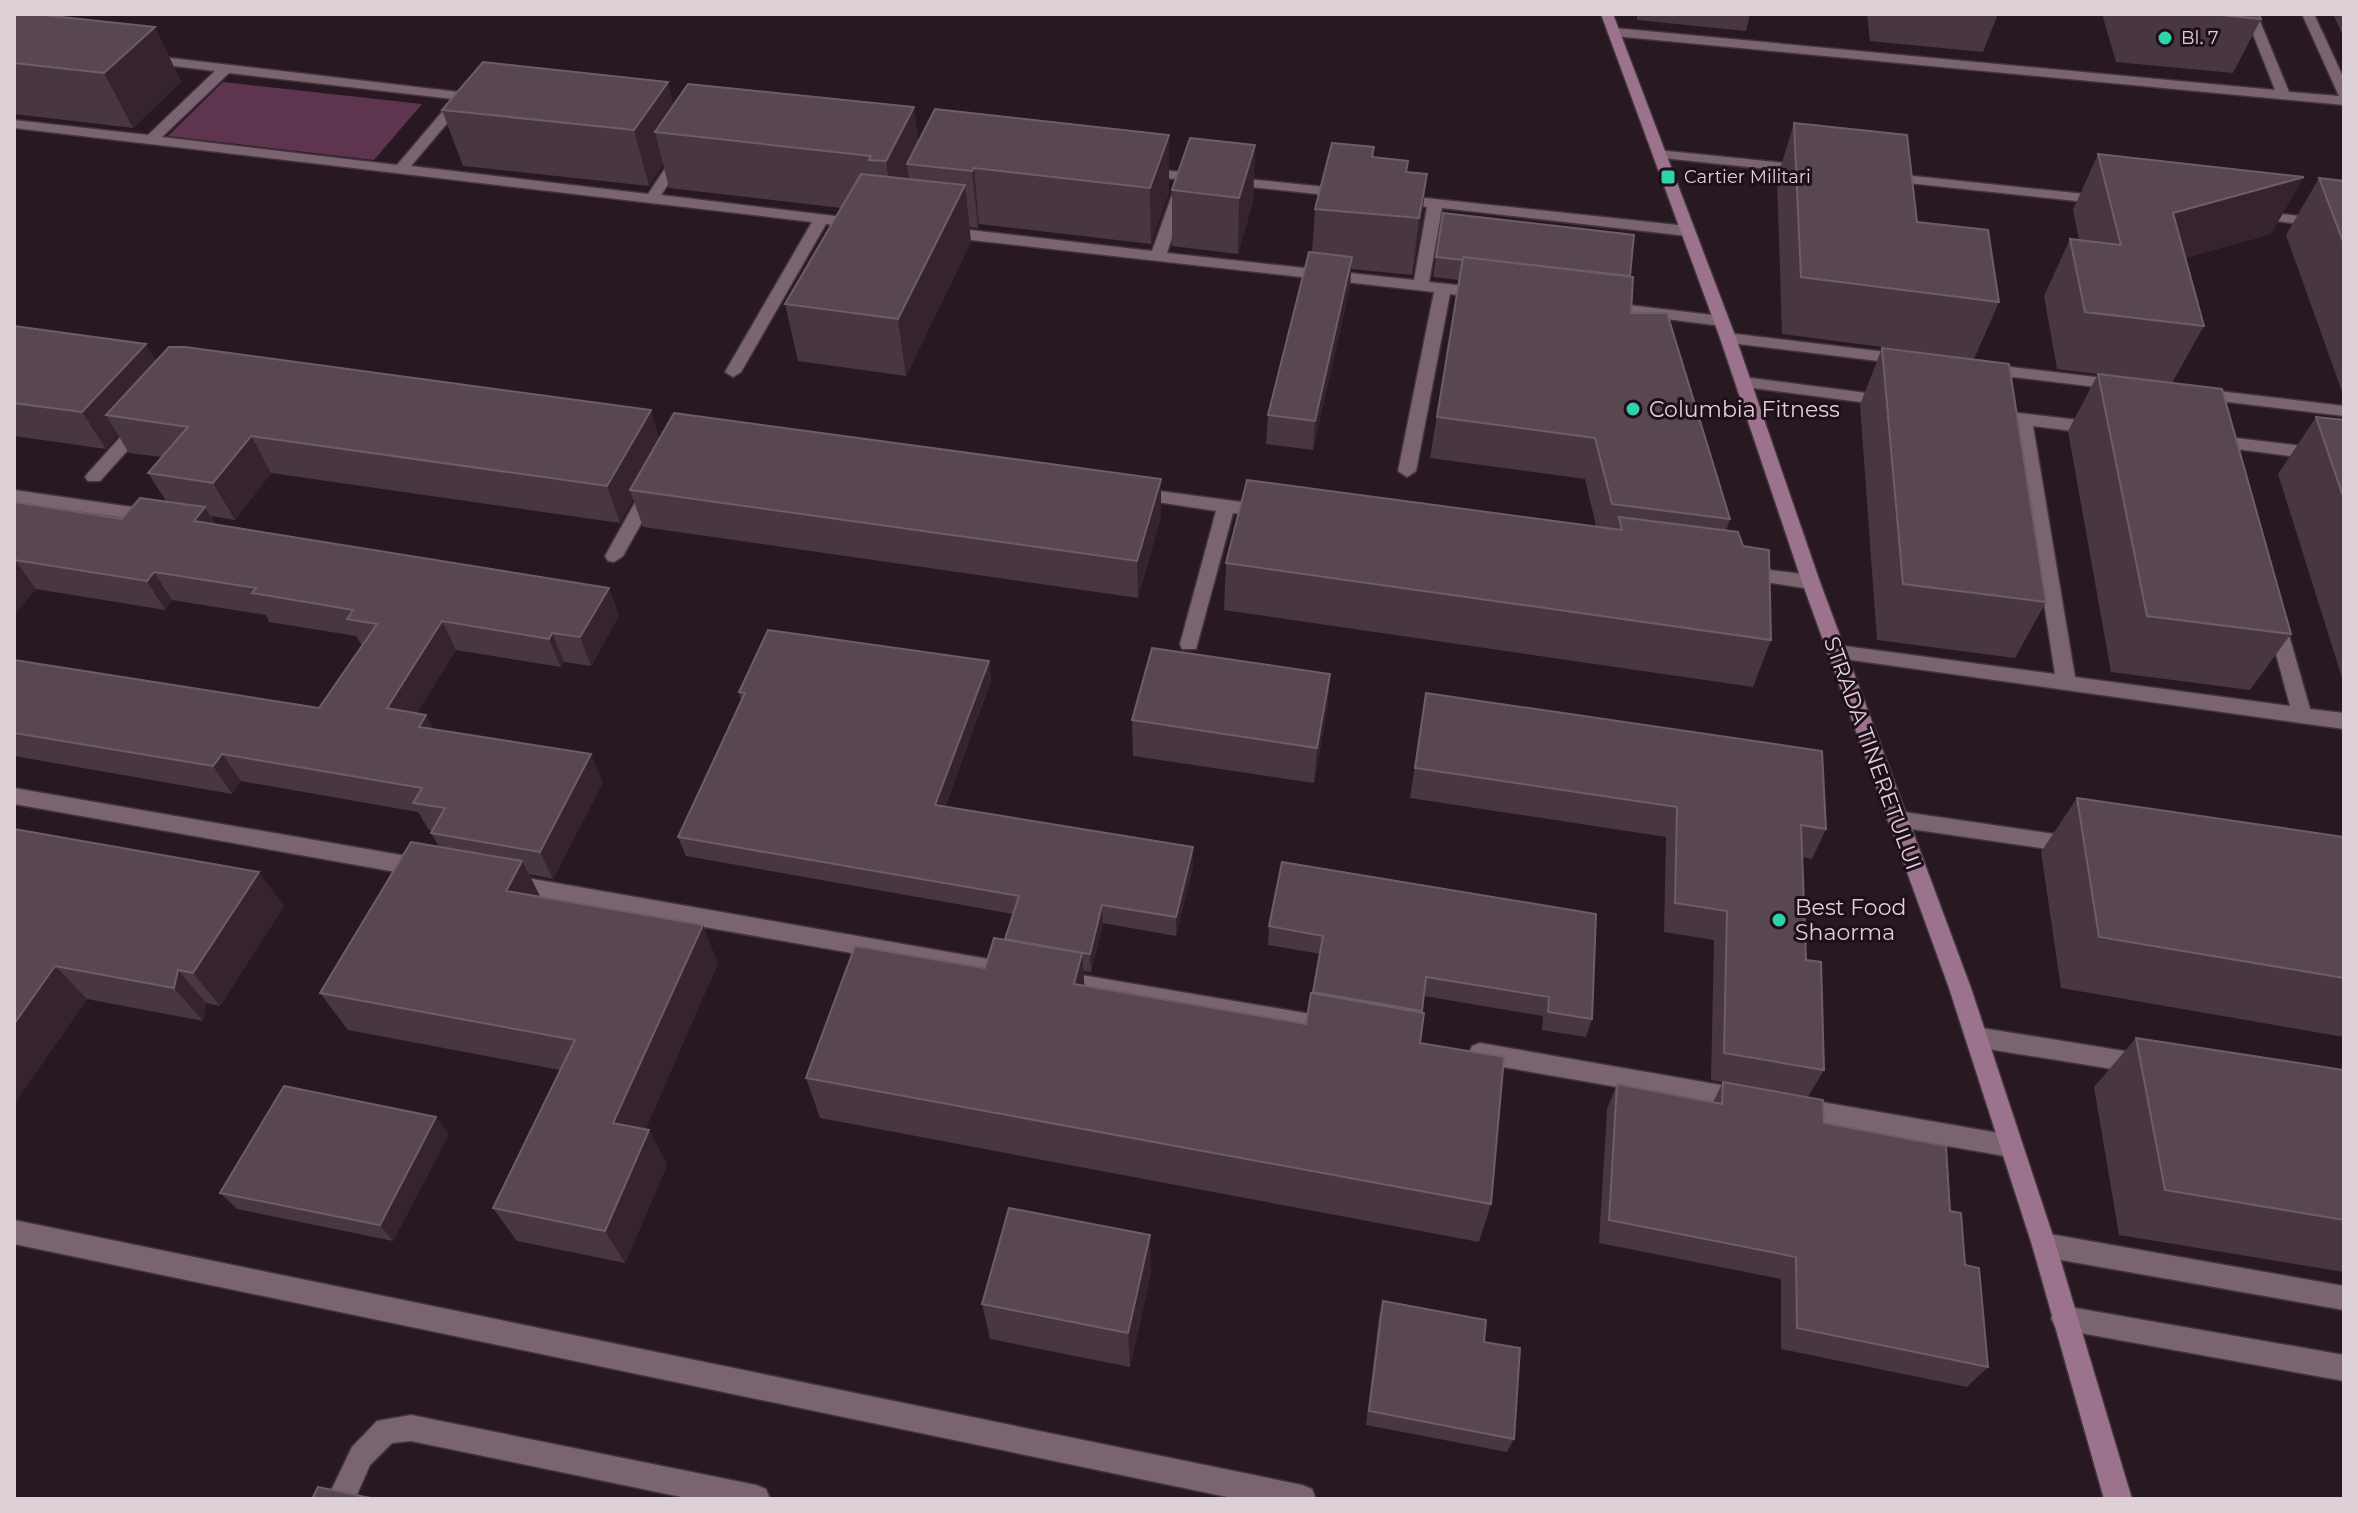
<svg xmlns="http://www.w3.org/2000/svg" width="2358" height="1513" viewBox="0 0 2358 1513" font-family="Montserrat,sans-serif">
<rect width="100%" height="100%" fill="#281822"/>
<!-- green -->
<path fill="#5f344f" d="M223,82L422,104L374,160L168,136Z"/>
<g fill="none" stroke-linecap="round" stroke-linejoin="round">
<!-- lane casing -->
<g stroke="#41353d" stroke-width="3">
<path id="lane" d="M2245,14H2257L2289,92L2339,96L2302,14H2314L2344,79V105L1614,36L1607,32L1614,28L2275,90Z
M145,55L484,95V101H466L411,166L648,194L676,152L681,151L688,155L661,195L860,219L867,223L860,227L826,224L741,372L733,377L725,372L812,222L14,128V120L148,135L215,71L140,62V56ZM229,73L453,99L397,165L162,137Z
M1658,150L1805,165L1812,169L1805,173L1653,157V151Z
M1143,168L1345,189L1352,193L1345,197L1138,175L1136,172Z
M1885,173L2104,196L2111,200L2104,204L1880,180L1878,177Z
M1180,188L1187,192L1167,253L1414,280L1427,207L1392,202V196L1397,195L1687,226L1695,231L1687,236L1442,208L1429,282L1484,288L1492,293L1484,298L1450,294L1416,471L1407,477L1398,471L1434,292L944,237L936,232L944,227L1152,251L1173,192Z
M2255,211L2344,221V229L2250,218V212Z
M1603,302L1721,316L1729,321L1721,326L1597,310V304Z
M1728,333L1903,354L1911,359L1903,364L1722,342V334Z
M1986,364L2121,380L2129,385L2121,390L1980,373V365Z
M1743,377L1890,396L1898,401L1890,406L1737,386V378Z
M2201,389L2344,406V416L2195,398L2193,394Z
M1993,410L2096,422L2104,428L2096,434L2033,426L2075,677L2290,706L2267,621L2276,614L2285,621L2310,709L2344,713V729L1830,657L1827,652L1837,645L2055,674L2016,423L1987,419L1985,415Z
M140,420L148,426L146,430L100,481H88L85,477L88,473L134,422Z
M2211,435L2344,451V463L2205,445V437Z
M651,484L660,490L623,556L614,562L608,561L605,556L642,490Z
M1137,488L1264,505L1273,511L1264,517L1233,513L1196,649H1182L1180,644L1216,511L1131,498L1128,494L1131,490Z
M14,490L153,510L162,516L153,522L14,502Z
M1744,567L1811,575L1820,582L1811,589L1738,578L1735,573L1738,568Z
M14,788L424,859L431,862L435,868L431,874L424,877L14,804Z
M1897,811L2075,837L2082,839L2085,845L2082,851L2075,853L1897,827L1890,825L1887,819L1890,813Z
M510,875L1011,963L1019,965L1022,972L1019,979L1011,981L510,893L503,890L499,884L503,878Z
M1058,971L1334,1018L1342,1021L1345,1028L1342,1035L1334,1038L1058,989L1050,987L1047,980L1050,973Z
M1976,1027L2143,1054L2151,1057L2154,1064L2151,1071L2143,1074L1976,1047L1968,1044L1965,1037L1968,1030Z
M1480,1043L1744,1089L1752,1092L1756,1099L1752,1106L1744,1109L1480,1063L1472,1060L1469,1053L1472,1046Z
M1799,1098L2010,1135L2018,1138L2022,1146L2018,1154L2010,1157L1799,1120L1791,1116L1787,1109L1791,1102Z
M14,1220L1302,1485L1312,1489L1316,1499H1237L14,1244Z
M2044,1233L2344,1286V1310L2044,1257L2035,1253L2032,1245L2035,1237Z
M2064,1306L2344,1355V1381L2064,1330L2055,1327L2051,1318L2055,1309Z
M411,1415L756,1485L766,1489L770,1499H691L411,1441L392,1443L370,1465L355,1499H327L352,1447L377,1421Z"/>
</g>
<!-- secondary casing -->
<g stroke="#41353d" stroke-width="3">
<path id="secondary" d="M1601,14H1613L1736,338L1820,582L1971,988L2056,1245L2132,1499H2104L2032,1245L1949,988L1802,582L1720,338Z"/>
</g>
<!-- lane -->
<use href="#lane" fill="#796470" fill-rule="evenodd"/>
<!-- secondary -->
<use href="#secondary" fill="#9c738c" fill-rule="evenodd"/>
</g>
<!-- wall -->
<path fill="#483741" d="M14,14L155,27L181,82L133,128L14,114Z
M1637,14H1750L1746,31L1637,20Z
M1867,14H1998L1983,52L1870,41Z
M2102,14H2259L2261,19L2233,73L2116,62Z
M2333,14H2344V38Z
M673,106L919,140L1169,135V192L1151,244L979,224L978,228L969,227L971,242L906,376L798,361L785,304L841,208L669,188L663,164L649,186L463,166L442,110Z
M1794,123L1917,222L1999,302L1974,359L1782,334L1777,179Z
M1255,145L1253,201L1238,254L1172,246V190Z
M1374,147L1373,157L1408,161L1407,172L1427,174L1420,231L1412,275L1351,269L1350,286L1313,450L1266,444L1268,415L1312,252L1315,209Z
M2098,154L2271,234L2185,258L2204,326L2172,383L2057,369L2044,296L2070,239L2079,240L2073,210Z
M2319,178L2344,181V397L2286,235Z
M1436,257L1630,276L1631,313L1730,519L1726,531L1771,640L1753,687L1224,610L1226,563L1596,526L1585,479L1430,458L1459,280L1433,277Z
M14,326L156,362L660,438L1161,516L1138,598L643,527L633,499L620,523L271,473L235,520L211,516L216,525L609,588L619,616L591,666L564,662L561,667L456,650L417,713L434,729L603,782L553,879L529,874L540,897L718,963L645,1130H649L667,1165L625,1263L517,1241L493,1208L560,1070L348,1030L320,993L439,847L431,833L432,831L429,830L418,812L241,781L232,794L14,756V660L319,708L362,646L356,636L269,622L266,615L172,600L165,610L36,589L17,611L14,610V502L122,519L166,501L148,473L162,457L129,453L118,435L106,449L14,436Z
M1882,348L2046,602L2015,658L1877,640L1860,405Z
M2098,374L2291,634L2250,690L2111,672L2068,431Z
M2316,417L2344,420V684L2278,474Z
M989,661L991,681L945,807L1193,866L1176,936L1103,923L1091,972L1083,971L1084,985L1306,1024L1320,954L1268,945L1269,926L1282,862L1592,1019L1586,1037L1542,1030L1543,1016L1424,996L1420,1043L1491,1204L1479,1242L820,1118L806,1078L985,968L1006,940L1013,914L686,856L678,837L741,700L739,692Z
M1330,674L1327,710L1314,783L1133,756L1132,720Z
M1426,693L1826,829L1812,859L1802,857L1806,960L1824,1070L1808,1097L1711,1080L1714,940L1664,932L1666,837L1410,798Z
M2077,798L2344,837V1037L2061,988L2041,852Z
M14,829L284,906L220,1006L206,1003L203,1021L87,999L14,1104Z
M2136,1038L2344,1070V1272L2119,1235L2094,1087Z
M1723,1082L1824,1123L1950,1211L1965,1265L1988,1367L1967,1387L1781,1349V1279L1599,1243L1607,1109L1617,1084L1713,1102Z
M449,1134L393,1241L237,1209L220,1193Z
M1151,1272L1130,1367L990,1339L982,1304Z
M1383,1301L1484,1342L1514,1439L1507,1452L1366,1425L1379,1316Z"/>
<!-- shaded-wall -->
<path fill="#35232e" d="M155,27L181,82L133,128L104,73Z
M668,82L681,135L655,132L663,164L649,186L634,130Z
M914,107L922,163L907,164L910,187L894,218L886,161Z
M1169,135V192L1151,244L1150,188Z
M1255,145L1253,201L1238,254L1239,198Z
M974,168L979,224L978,228L972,171Z
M1427,174L1420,231L1412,275L1419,218Z
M2304,177L2271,234L2144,270L2173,213Z
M965,185L971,242L906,376L898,319Z
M1352,257L1350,286L1313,450L1315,421Z
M146,344L167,381L106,415L118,435L106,449L82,412Z
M651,410L662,448L630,490L633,499L620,523L607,486Z
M251,436L271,473L235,520L213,483Z
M1161,479V516L1138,598L1137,561Z
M205,507L222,536L194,521Z
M15,560L36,589L17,611L14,607V561Z
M154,572L172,600L165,610L147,581Z
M609,588L619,616L591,666L580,637Z
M442,621L456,650L403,736L387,708Z
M552,633L564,662L561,667L549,639Z
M989,661L991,681L938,825L935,805Z
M1330,674L1327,710L1314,783L1317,748Z
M426,715L441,742L419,727Z
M222,754L241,781L232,794L213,766Z
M591,754L603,782L553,879L540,852Z
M1193,847V866L1176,936V917Z
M522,861L542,900L506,891Z
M259,872L284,906L220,1006L193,973Z
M1102,905L1103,923L1091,972L1090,954Z
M703,925L718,963L633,1158L613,1123Z
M1082,953L1085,996L1074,984Z
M55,966L87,999L14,1104V1024Z
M178,970L206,1003L203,1021L174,988Z
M436,1117L449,1134L393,1241L380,1225Z
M649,1130L667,1165L625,1263L605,1231Z
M1150,1235L1151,1272L1130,1367L1128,1333Z"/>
<!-- building -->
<path fill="#584751" stroke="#6d5d66" stroke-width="2" d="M14,14H33L155,27L104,73L14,63Z
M2211,14H2259L2261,19Z
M483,62L668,82L634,130L442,110Z
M688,84L914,107L886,161L869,160L871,156L655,132Z
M935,109L1169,135L1150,188L974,168L972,171L907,164Z
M1794,123L1907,135L1917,222L1988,230L1999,302L1801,277Z
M1190,138L1255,145L1239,198L1172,190Z
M1332,143L1374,147L1372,157L1408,161L1406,172L1427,174L1419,218L1315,209Z
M2098,154L2304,177L2173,213L2204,326L2085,312L2070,239L2121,245Z
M861,174L965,185L898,319L785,304Z
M2319,178L2344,181V244Z
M1443,213L1634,235L1630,276L1463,257V260L1436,257Z
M1309,252L1352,257L1315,421L1268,415Z
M1463,257L1633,277L1631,313H1667L1730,519L1612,504L1595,438L1437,417Z
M14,326L146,344L82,412L14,403Z
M169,347H185L651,410L607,486L251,436L213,483L148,473L188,427L106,415Z
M1882,348L2009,364L2046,602L1903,584Z
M2098,374L2222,389L2291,634L2147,616Z
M674,413L1161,479L1137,561L630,490Z
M2316,417L2344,420V499Z
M1247,480L1622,530L1619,517L1738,532L1743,546L1769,550L1771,640L1226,563Z
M140,498L205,507L194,521L609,588L580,637L552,633L549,639L442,621L387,708L426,715L419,727L591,754L540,852L431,833L445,808L413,803L422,788L222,754L213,766L14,733V660L319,708L377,624L347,619L353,610L252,593L256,588L154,572L147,581L15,560L14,561V502L122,519Z
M768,630L989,661L935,805L1193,847L1176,917L1102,905L1090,954L1005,939L1019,896L678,837L745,693L739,692Z
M1152,648L1330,674L1317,748L1132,720Z
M1426,693L1822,751L1826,829L1801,825L1806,960L1821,962L1824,1070L1724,1053L1727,911L1675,903L1677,807L1415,768Z
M2077,798L2344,837V978L2099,937Z
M14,829L259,872L193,973L178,970L174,988L55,966L14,1024Z
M411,842L522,861L506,891L703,925L613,1123L649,1130L605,1231L493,1208L575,1040L320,993Z
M1282,862L1596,914L1592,1019L1548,1012L1549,997L1426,977L1422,1011L1313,992L1323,936L1269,926Z
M994,938L1082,953L1074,984L1306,1024L1311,993L1424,1013L1420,1043L1504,1057L1491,1204L806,1078L855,946L985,968Z
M2136,1038L2344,1070V1220L2165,1190Z
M1723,1082L1823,1100L1824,1123L1946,1146L1950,1211L1961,1213L1965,1265L1979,1268L1988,1367L1797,1328L1796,1257L1609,1220L1617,1084L1722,1104Z
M284,1086L436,1117L380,1225L220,1193Z
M1009,1208L1150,1235L1128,1333L982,1304Z
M1383,1301L1486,1320L1484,1342L1520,1348L1514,1439L1369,1411Z
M318,1487L375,1499H312Z"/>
<!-- markers -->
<g fill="#2dd4ab" stroke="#1f0f19" stroke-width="3">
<circle cx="2165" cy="38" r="8"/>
<rect x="1660" y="169" width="16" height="16" rx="4"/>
<circle cx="1633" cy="409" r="8"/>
<circle cx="1779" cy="920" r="8"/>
</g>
<g text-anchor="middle" stroke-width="6" stroke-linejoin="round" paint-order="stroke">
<!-- far-poi labels -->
<g font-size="18" fill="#ddd1d7" stroke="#1f0f19" text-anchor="start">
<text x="2181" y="44">Bl. 7</text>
<text x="1684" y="183">Cartier Militari</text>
</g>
<!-- poi labels -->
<g font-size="22" fill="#ddd1d7" stroke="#1f0f19" text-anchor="start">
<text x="1649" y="417">Columbia Fitness</text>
<text x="1795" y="915">Best Food<tspan x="1795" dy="25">Shaorma</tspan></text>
</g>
<!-- street labels -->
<g font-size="22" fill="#ddd1d7" stroke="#1f0f19">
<text transform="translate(1873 753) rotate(70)" y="8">STRADA TINERETULUI</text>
</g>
</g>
<!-- border -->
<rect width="2358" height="1513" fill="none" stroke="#ddd1d7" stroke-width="32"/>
</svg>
